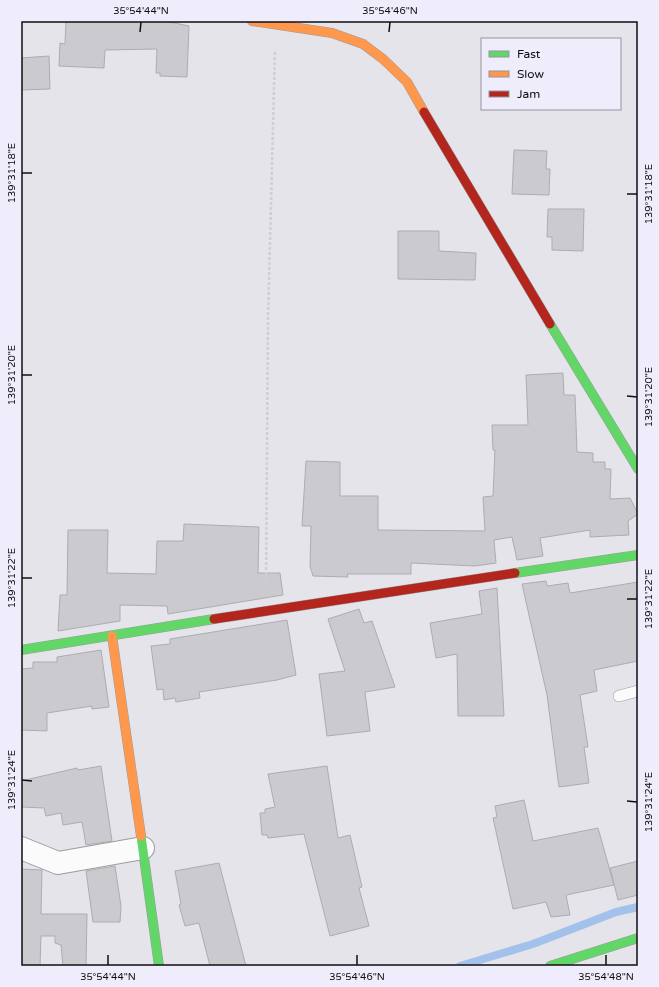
<svg xmlns="http://www.w3.org/2000/svg" width="659" height="987" viewBox="0 0 659 987" font-family="'Varela Round',sans-serif">
<rect width="100%" height="100%" fill="#e4e4ea"/>
<g fill="none" stroke-linecap="round" stroke-linejoin="round">
<!-- stream -->
<path stroke="#a2c2ec" stroke-width="8" d="M460,966L533,944L616,912L638,907"/>
</g>
<!-- building -->
<path fill="#cacacf" stroke="#acacb1" d="M66,21H165L189,26L187,77L160,76V73H156L157,49L105,50L104,68L59,66L60,43L65,44Z
M49,56L50,89L21,90V58Z
M514,150L547,151L546,169H550L549,195L512,194Z
M548,209H584L583,251L552,250V237H547Z
M398,231H439V251L476,253L475,280L398,279Z
M563,373L564,395H575L577,452L593,453V462H605V469H611L610,499L630,498L638,514L628,521L629,535L590,537V530L540,538L543,556L517,560L512,537L494,540L496,563L475,566L411,563V574H347L348,577L313,576L310,566L311,526H302L306,461L340,462V496H378V530L485,531L483,497L493,496L495,450H493L492,425H528L526,375Z
M184,524L259,527L258,573H280L283,595L168,614L167,606L120,605V621L58,631L60,595H67L68,530H108L107,573L156,574L157,541H183Z
M546,581L547,586L568,583L570,593L638,582V661L594,670L597,691L580,695L588,747H584L589,783L559,787L547,695L522,584Z
M497,588L504,716H458L457,654L436,658L430,623L482,614L479,591Z
M359,609L364,623L372,621L395,687L365,692L370,731L327,736L319,674L345,671L328,619Z
M287,620L296,675L277,680L199,692L200,698L176,702L175,698L164,700L163,689L157,690L151,646L170,644V639Z
M101,650L109,707L92,709V706L47,713V731L21,730V669L33,668V662H57V657Z
M101,766L112,841L86,845L82,822L63,825L61,813L46,816L44,808L21,807V781L77,768L78,770Z
M327,766L338,838L350,835L362,887L359,888L369,926L330,936L304,834L268,838L267,835H262L260,813H265V809L275,807L268,774Z
M524,800L533,841L598,828L614,885L566,895L570,915L551,917L546,902L513,909L493,818L497,817L495,806Z
M638,861V895L618,900L610,868Z
M219,863L246,966H210L199,923L185,926L179,905L181,904L175,871Z
M115,866L121,906L120,922H93L86,871Z
M21,869L42,870L41,914H87L86,966H63L61,945L55,943V936H41L40,966H21Z"/>
<g fill="none" stroke-linecap="round" stroke-linejoin="round">
<!-- lane casing -->
<g stroke="#9c9ba0" stroke-width="12">
<path id="lane" d="M619,696L638,691"/>
</g>
<!-- street casing -->
<g stroke="#9c9ba0" stroke-width="24">
<path id="street" d="M21,848L58,863L143,848"/>
</g>
<!-- fast casing -->
<g stroke="#9c9ba0" stroke-width="10">
<path id="fast" d="M550,324L638,469
M515,573L638,555
M21,650L214,619
M141,836L159,966
M550,966L638,938"/>
</g>
<!-- slow casing -->
<g stroke="#9c9ba0" stroke-width="10">
<path id="slow" d="M252,21L332,33L363,44L383,59L407,82L424,112
M112,636L141,836"/>
</g>
<!-- jam casing -->
<g stroke="#9c9ba0" stroke-width="10">
<path id="jam" d="M424,112L550,324
M214,619L515,573"/>
</g>
<!-- path -->
<path stroke="#cfced0" stroke-width="2.5" stroke-dasharray="3 2" stroke-linecap="butt" d="M266,585L268,319L275,50"/>
<!-- lane -->
<use href="#lane" stroke="#fbfbfc" stroke-width="11"/>
<!-- street -->
<use href="#street" stroke="#fbfbfc" stroke-width="22"/>
<!-- fast -->
<use href="#fast" stroke="#63d668" stroke-width="9"/>
<!-- slow -->
<use href="#slow" stroke="#ff974d" stroke-width="9"/>
<!-- jam -->
<use href="#jam" stroke="#b3261e" stroke-width="9"/>
</g>
<!-- ticks -->
<path fill="none" stroke="#0f0e13" stroke-width="1.5" d="M140,32L141,22M389,32L390,22M22,173H32M627,194H637M22,375H32M627,396L637,397M22,578H32M627,599H637M22,780L32,781M627,801L637,802M108,965V955M357,965V955M606,965V955"/>
<!-- border -->
<rect width="659" height="987" fill="none" stroke="#efedfb" stroke-width="44"/>
<!-- legend -->
<rect x="481" y="38" width="140" height="72" fill="#efedfb" stroke="#95949e"/>
<rect x="489" y="51" width="20" height="6" fill="#63d668" stroke="#95949e"/>
<text x="517" y="58" font-size="12" fill="#0f0e13">Fast</text>
<rect x="489" y="71" width="20" height="6" fill="#ff974d" stroke="#95949e"/>
<text x="517" y="78" font-size="12" fill="#0f0e13">Slow</text>
<rect x="489" y="91" width="20" height="6" fill="#b3261e" stroke="#95949e"/>
<text x="517" y="98" font-size="12" fill="#0f0e13">Jam</text>
<rect x="22" y="22" width="615" height="943" fill="none" stroke="#0f0e13" stroke-width="1.5"/>
<g font-size="10" text-anchor="middle" fill="#0f0e13">
<text x="141" y="14">35°54'44"N</text>
<text x="390" y="14">35°54'46"N</text>
<text transform="translate(11 173) rotate(-90)" y="4">139°31'18"E</text>
<text transform="translate(648 194) rotate(-90)" y="4">139°31'18"E</text>
<text transform="translate(11 375) rotate(-90)" y="4">139°31'20"E</text>
<text transform="translate(648 397) rotate(-90)" y="4">139°31'20"E</text>
<text transform="translate(11 578) rotate(-90)" y="4">139°31'22"E</text>
<text transform="translate(648 599) rotate(-90)" y="4">139°31'22"E</text>
<text transform="translate(11 780) rotate(-90)" y="4">139°31'24"E</text>
<text transform="translate(648 802) rotate(-90)" y="4">139°31'24"E</text>
<text x="108" y="980">35°54'44"N</text>
<text x="357" y="980">35°54'46"N</text>
<text x="606" y="980">35°54'48"N</text>
</g>
</svg>
